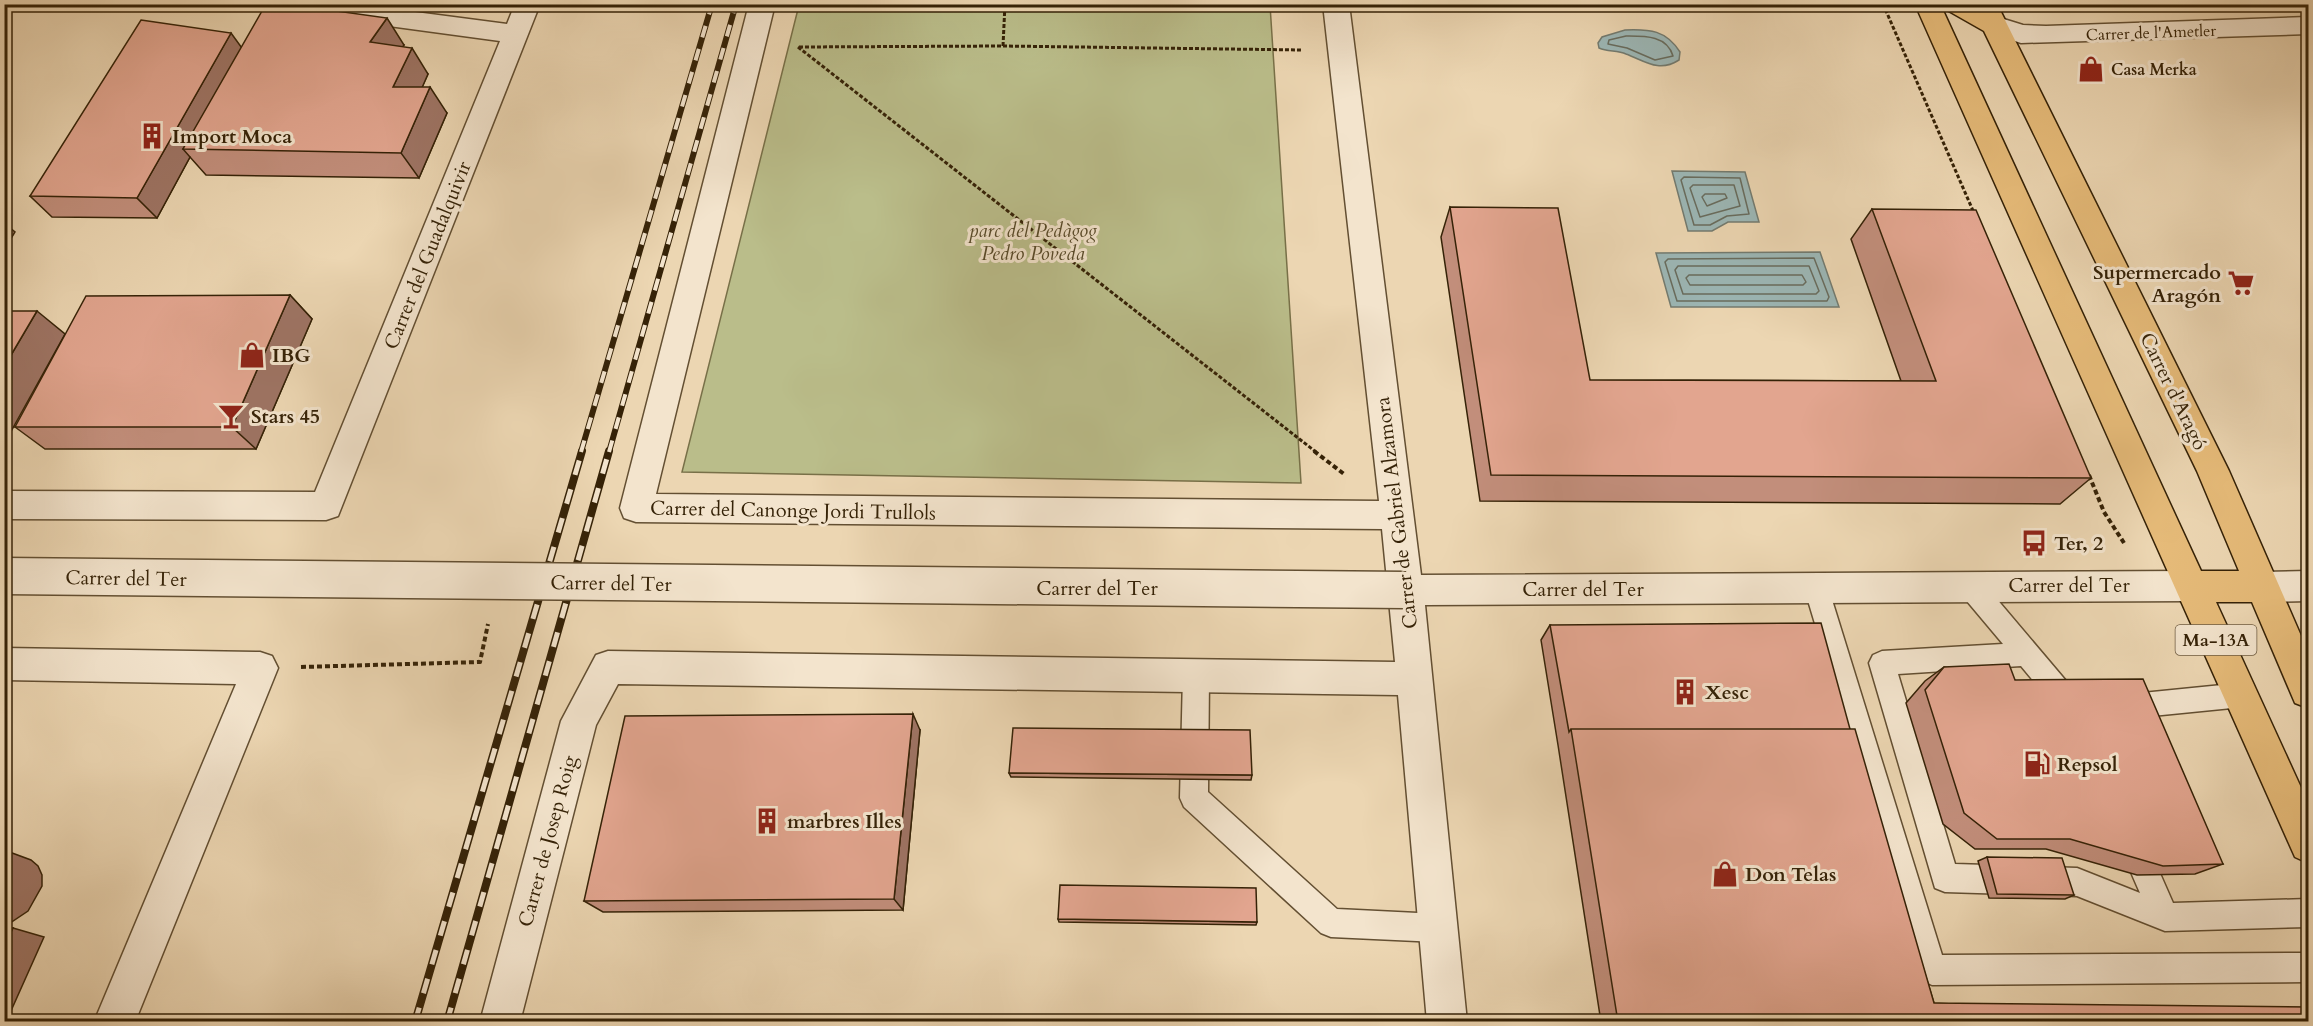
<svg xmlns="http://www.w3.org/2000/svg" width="2313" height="1026" viewBox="0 0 2313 1026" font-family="Cardo,serif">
<rect width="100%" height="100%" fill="#ecd6b2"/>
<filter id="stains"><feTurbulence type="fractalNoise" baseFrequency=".00333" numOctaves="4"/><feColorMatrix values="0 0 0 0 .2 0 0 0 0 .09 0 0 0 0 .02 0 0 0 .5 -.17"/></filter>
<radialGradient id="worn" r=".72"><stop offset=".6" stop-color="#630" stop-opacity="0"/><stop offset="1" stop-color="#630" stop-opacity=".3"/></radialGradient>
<!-- green -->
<path fill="#babd8a" stroke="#787048" stroke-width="1.5" d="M799,5H1270L1301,483L682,472Z"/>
<!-- water -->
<path fill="#9cb7b6" stroke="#737b70" stroke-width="1.5" d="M1625,30C1650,29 1666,30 1680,52L1679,60C1659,73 1645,61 1626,54C1617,50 1608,52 1599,48L1598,43L1602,37Z
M1672,171L1745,172L1759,222H1728L1712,231H1688Z
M1820,252L1839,307H1671L1656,253Z"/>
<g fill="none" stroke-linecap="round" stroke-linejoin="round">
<!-- shore -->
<path stroke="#686c5e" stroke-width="1.5" d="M1626,36C1644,36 1667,35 1673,56L1655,60L1627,48L1608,44L1609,40Z
M1684,177L1740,178L1749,214L1727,216L1710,225H1694L1681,180Z
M1693,185H1734L1740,206L1700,217L1690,188Z
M1705,194H1725L1727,198L1707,206L1702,197Z
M1814,258L1829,297L1827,301H1677L1665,262L1668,259Z
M1678,266H1809L1819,291L1816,294H1683L1675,270Z
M1689,275H1802L1806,282L1803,285H1690L1686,278Z"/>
<!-- service casing -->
<g stroke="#634f32" stroke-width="3">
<path id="service" d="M1970,575L1979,578L2078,695L2082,704L2078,713L2069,716L2060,713L2021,666L1898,674L1955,864L2077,868L2140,893L2120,847L2124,837L2134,833L2144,837L2173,903L2308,899V927L2165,931L2077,896L1945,892L1935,888L1869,663L1873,655L1882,651L2003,644L1961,594L1958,586L1961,578Z
M1816,576L1825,579L1828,587L1942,955L2308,953V982L1932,985L1922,980L1804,587L1807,579Z
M1196,664L1205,668L1209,676L1208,792L1337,909L1438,914L1448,918L1452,928L1448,938L1438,942L1331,937L1321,933L1184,807L1180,798L1183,676L1187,668Z
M2242,683L2251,686L2255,695L2251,704L2242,707L2122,719L2113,716L2109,707L2113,698L2122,695Z"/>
</g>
<!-- minor casing -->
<g stroke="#634f32" stroke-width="3">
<path id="minor" d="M273,4H354L507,24L515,4H540L338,516L326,520L4,519V491L315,492L500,41L285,12L276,10Z
M749,4H775L656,494L1379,501L1323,4H1349L1421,575L2190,571L2202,575L2207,586L2202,597L2190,601L1425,605L1467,1022H1427L1398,695L618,684L596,725L520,1022H480L561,721L596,655L608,651L1395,662L1382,529L636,522L624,518L620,508Z
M1994,16L2023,25L2046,26L2308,17V34L2021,43L1985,31L1981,25L1985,19Z
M2308,571V601L2263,602L2251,598L2246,587L2251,576L2263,572Z
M4,648L260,652L272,656L278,668L135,1022H94L236,684L4,680Z"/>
</g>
<!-- primary casing -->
<g stroke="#352207" stroke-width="3">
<path id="primary" d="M1915,4H1940L2201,571H2239L2197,471L1984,31L1947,10L1944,4H1997L2229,471L2308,652V708L2295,703L2252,602H2216L2308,803V863L2295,857Z"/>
</g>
<!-- path-far1 -->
<path stroke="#352207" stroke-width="3" stroke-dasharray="4 2" stroke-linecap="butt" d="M1883,4L1974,213
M1003,46L1005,4
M798,47L1316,452
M799,47L1003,46L1302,50"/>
<!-- path -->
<path stroke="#352207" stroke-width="4" stroke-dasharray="5 3" stroke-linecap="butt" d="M1314,451L1344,474
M2089,475L2104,512L2124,543
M301,667L480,662L488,624"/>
<!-- service -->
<use href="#service" fill="#f3e4cd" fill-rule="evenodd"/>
<!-- minor -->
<use href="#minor" fill="#f3e4cd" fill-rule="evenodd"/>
<!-- primary -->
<use href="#primary" fill="#e6bb79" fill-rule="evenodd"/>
<!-- rail-far1 casing -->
<g stroke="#352207" stroke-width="6">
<path id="rail-far1" d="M581,452L712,4
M609,452L736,4"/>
</g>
<!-- rail casing -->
<g stroke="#352207" stroke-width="8">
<path id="rail" d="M415,1022L582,451
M447,1022L609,451"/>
</g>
<!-- rail-far1 -->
<use href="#rail-far1" stroke="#f3e4cd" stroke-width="4" stroke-dasharray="12" stroke-linecap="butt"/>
<!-- rail -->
<use href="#rail" stroke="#f3e4cd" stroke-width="5" stroke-dasharray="15" stroke-linecap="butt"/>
<!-- minor-bridge casing -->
<g stroke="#634f32" stroke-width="39" stroke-linecap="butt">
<path id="minor-bridge" d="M4,576L1406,590"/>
</g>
<!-- minor-bridge -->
<use href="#minor-bridge" stroke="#f3e4cd" stroke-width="36"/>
</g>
<!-- wall -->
<path fill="#c28e7b" stroke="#352207" stroke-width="1.5" d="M404,45L403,47L428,74L422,87L447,113L419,178L206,175L190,157L157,218L52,217L30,196L242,47Z
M1450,207L1590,380L1901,381L1851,239L1872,209L2091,478L2060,504L1480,501L1441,237Z
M290,295L312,319L256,449H45L15,427Z
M1550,625L1850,729L1934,1003L2308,1022H1601L1558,745L1541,640Z
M1944,667L2015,680L2223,864L2195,874L2137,875L2046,849H1975L1943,824L1906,703L1925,681Z
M920,730L903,910L603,912L584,901Z
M1009,773L1252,775L1251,780L1011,777Z
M1987,857L2074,895L2065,899L1989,898L1978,861Z
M1058,919L1257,922L1256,925L1059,922Z"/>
<!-- shaded-wall -->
<path fill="#9e7464" stroke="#352207" stroke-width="1.5" d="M387,18L404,45L387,68L370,42Z
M231,33L247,55L183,149L190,157L157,218L137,198Z
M412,48L428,74L411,113L393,87Z
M430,87L447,113L419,178L401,153Z
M4,223L15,232L4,250Z
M290,295L312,319L256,449L232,427Z
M37,311L65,334L4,444V367Z
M913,714L920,730L903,910L894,899Z
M4,850L31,860L38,866L42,875V886L28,911L4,927Z
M13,928L44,937L6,1022H4V947Z"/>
<!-- building -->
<path fill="#e2a58f" stroke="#352207" stroke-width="1.5" d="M266,4H286L387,18L370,42L412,48L393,87H430L401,153L183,149Z
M141,20L231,33L137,198L30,196Z
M1450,207L1558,208L1590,380L1936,381L1872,209L1976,210L2091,478L1491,475Z
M290,295L232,427H15L86,296Z
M4,311H37L4,367Z
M1821,623L1850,729H1571L1569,732L1550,625Z
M2009,664L2015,680L2143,679L2223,864L2163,866L2070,839H1997L1964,813L1925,690L1944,667Z
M913,714L894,899L584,901L625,716Z
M1013,728L1250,730L1252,775L1009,773Z
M1571,729H1855L1934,1003L2308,1007V1022H1618Z
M1987,857L2062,858L2074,895L1997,894Z
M1060,885L1256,888L1257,922L1058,919Z
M13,928L4,947V929Z
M568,1016L882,1022H567Z"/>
<!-- icons -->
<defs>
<g id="shop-bare" transform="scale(2.07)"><path d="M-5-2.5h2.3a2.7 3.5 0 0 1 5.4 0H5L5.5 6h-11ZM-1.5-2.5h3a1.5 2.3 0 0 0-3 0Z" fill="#8f2418" stroke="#f3e4cd" stroke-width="2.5" paint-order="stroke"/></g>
<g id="building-bare" transform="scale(2.07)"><path d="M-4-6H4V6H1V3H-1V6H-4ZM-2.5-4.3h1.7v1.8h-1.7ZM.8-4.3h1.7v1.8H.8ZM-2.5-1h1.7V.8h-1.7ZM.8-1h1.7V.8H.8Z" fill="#8f2418" stroke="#f3e4cd" stroke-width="2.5" paint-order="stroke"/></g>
<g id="supermarket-bare" transform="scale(2.07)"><path d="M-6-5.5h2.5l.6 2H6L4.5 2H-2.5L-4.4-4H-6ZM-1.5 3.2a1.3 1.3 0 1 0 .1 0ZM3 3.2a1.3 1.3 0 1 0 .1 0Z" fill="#8f2418" stroke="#f3e4cd" stroke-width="2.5" paint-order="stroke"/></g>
<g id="bar-bare" transform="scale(2.07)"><path d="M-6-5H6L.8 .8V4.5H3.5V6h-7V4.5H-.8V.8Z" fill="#8f2418" stroke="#f3e4cd" stroke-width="2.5" paint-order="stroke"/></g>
<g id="bus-bare" transform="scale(2.07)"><path d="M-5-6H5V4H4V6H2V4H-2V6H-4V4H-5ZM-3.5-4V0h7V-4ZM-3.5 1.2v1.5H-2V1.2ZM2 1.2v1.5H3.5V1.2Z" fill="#8f2418" stroke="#f3e4cd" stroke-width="2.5" paint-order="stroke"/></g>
<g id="fuel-bare" transform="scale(2.07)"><path d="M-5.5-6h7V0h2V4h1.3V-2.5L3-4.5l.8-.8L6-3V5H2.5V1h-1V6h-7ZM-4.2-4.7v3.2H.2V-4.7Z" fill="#8f2418" stroke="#f3e4cd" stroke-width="2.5" paint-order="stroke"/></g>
</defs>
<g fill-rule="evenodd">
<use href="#shop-bare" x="2091" y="69"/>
<use href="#building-bare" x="152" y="136"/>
<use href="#supermarket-bare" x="2241" y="283"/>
<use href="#shop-bare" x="252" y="355"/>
<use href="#bar-bare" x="231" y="416"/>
<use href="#bus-bare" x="2034" y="543"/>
<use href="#building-bare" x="1685" y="692"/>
<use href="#fuel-bare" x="2037" y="764"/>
<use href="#building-bare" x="767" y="821"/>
<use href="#shop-bare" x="1725" y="874"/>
</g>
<g text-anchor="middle" stroke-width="6" stroke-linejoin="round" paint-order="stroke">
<!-- far-street labels -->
<g font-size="16" fill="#352207" stroke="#f3e4cd">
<text transform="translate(2151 32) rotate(-2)" y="6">Carrer de l'Ametler</text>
</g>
<!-- far-poi labels -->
<g font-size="16" font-weight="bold" fill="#352207" stroke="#f3e4cd" text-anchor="start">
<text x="2111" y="75">Casa Merka</text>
</g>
<!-- shield labels -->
<rect fill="#f3e4cd" stroke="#6e5c42" stroke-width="1.5" x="2175.5" y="625" width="81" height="30" rx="4.5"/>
<g font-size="18" font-weight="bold" fill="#352207">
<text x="2216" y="646">Ma-13A</text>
</g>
<!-- poi labels -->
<g font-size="20" font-weight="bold" fill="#352207" stroke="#f3e4cd" text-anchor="start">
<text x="172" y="143">Import Moca</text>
<text x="2221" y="279" text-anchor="end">Supermercado<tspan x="2221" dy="23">Aragón</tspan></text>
<text x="272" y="362">IBG</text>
<text x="251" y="423">Stars 45</text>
<text x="2054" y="550">Ter, 2</text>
<text x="1705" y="699">Xesc</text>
<text x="2057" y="771">Repsol</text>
<text x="787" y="828">marbres Illes</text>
<text x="1745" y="881">Don Telas</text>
</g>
<!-- park labels -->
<g font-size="20" font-style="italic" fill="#564928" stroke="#f3e4cd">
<text x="1033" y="237">parc del Pedàgog<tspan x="1033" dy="23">Pedro Poveda</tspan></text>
</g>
<!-- street labels -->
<g font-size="20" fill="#352207" stroke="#f3e4cd">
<text transform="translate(427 255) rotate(-68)" y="7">Carrer del Guadalquivir</text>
<text transform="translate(2174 391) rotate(64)" y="7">Carrer d'Aragó</text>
<text transform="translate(793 510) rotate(1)" y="7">Carrer del Canonge Jordi Trullols</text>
<text transform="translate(1396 513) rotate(-97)" y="7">Carrer de Gabriel Alzamora</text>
<text transform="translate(126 578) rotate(1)" y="7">Carrer del Ter</text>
<text transform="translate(611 583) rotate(1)" y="7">Carrer del Ter</text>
<text x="2069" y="592">Carrer del Ter</text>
<text x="1097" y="595">Carrer del Ter</text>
<text x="1583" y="596">Carrer del Ter</text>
<text transform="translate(547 841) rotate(-75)" y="7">Carrer de Josep Roig</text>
</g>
</g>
<!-- margin -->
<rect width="2313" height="1026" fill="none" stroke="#ecd6b2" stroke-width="24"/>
<rect x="6" y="6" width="2301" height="1014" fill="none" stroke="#352207" stroke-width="3"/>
<rect x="12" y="12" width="2289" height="1002" fill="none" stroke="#352207" stroke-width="1.5"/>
<rect width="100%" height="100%" filter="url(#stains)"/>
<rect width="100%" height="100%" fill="url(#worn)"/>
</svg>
